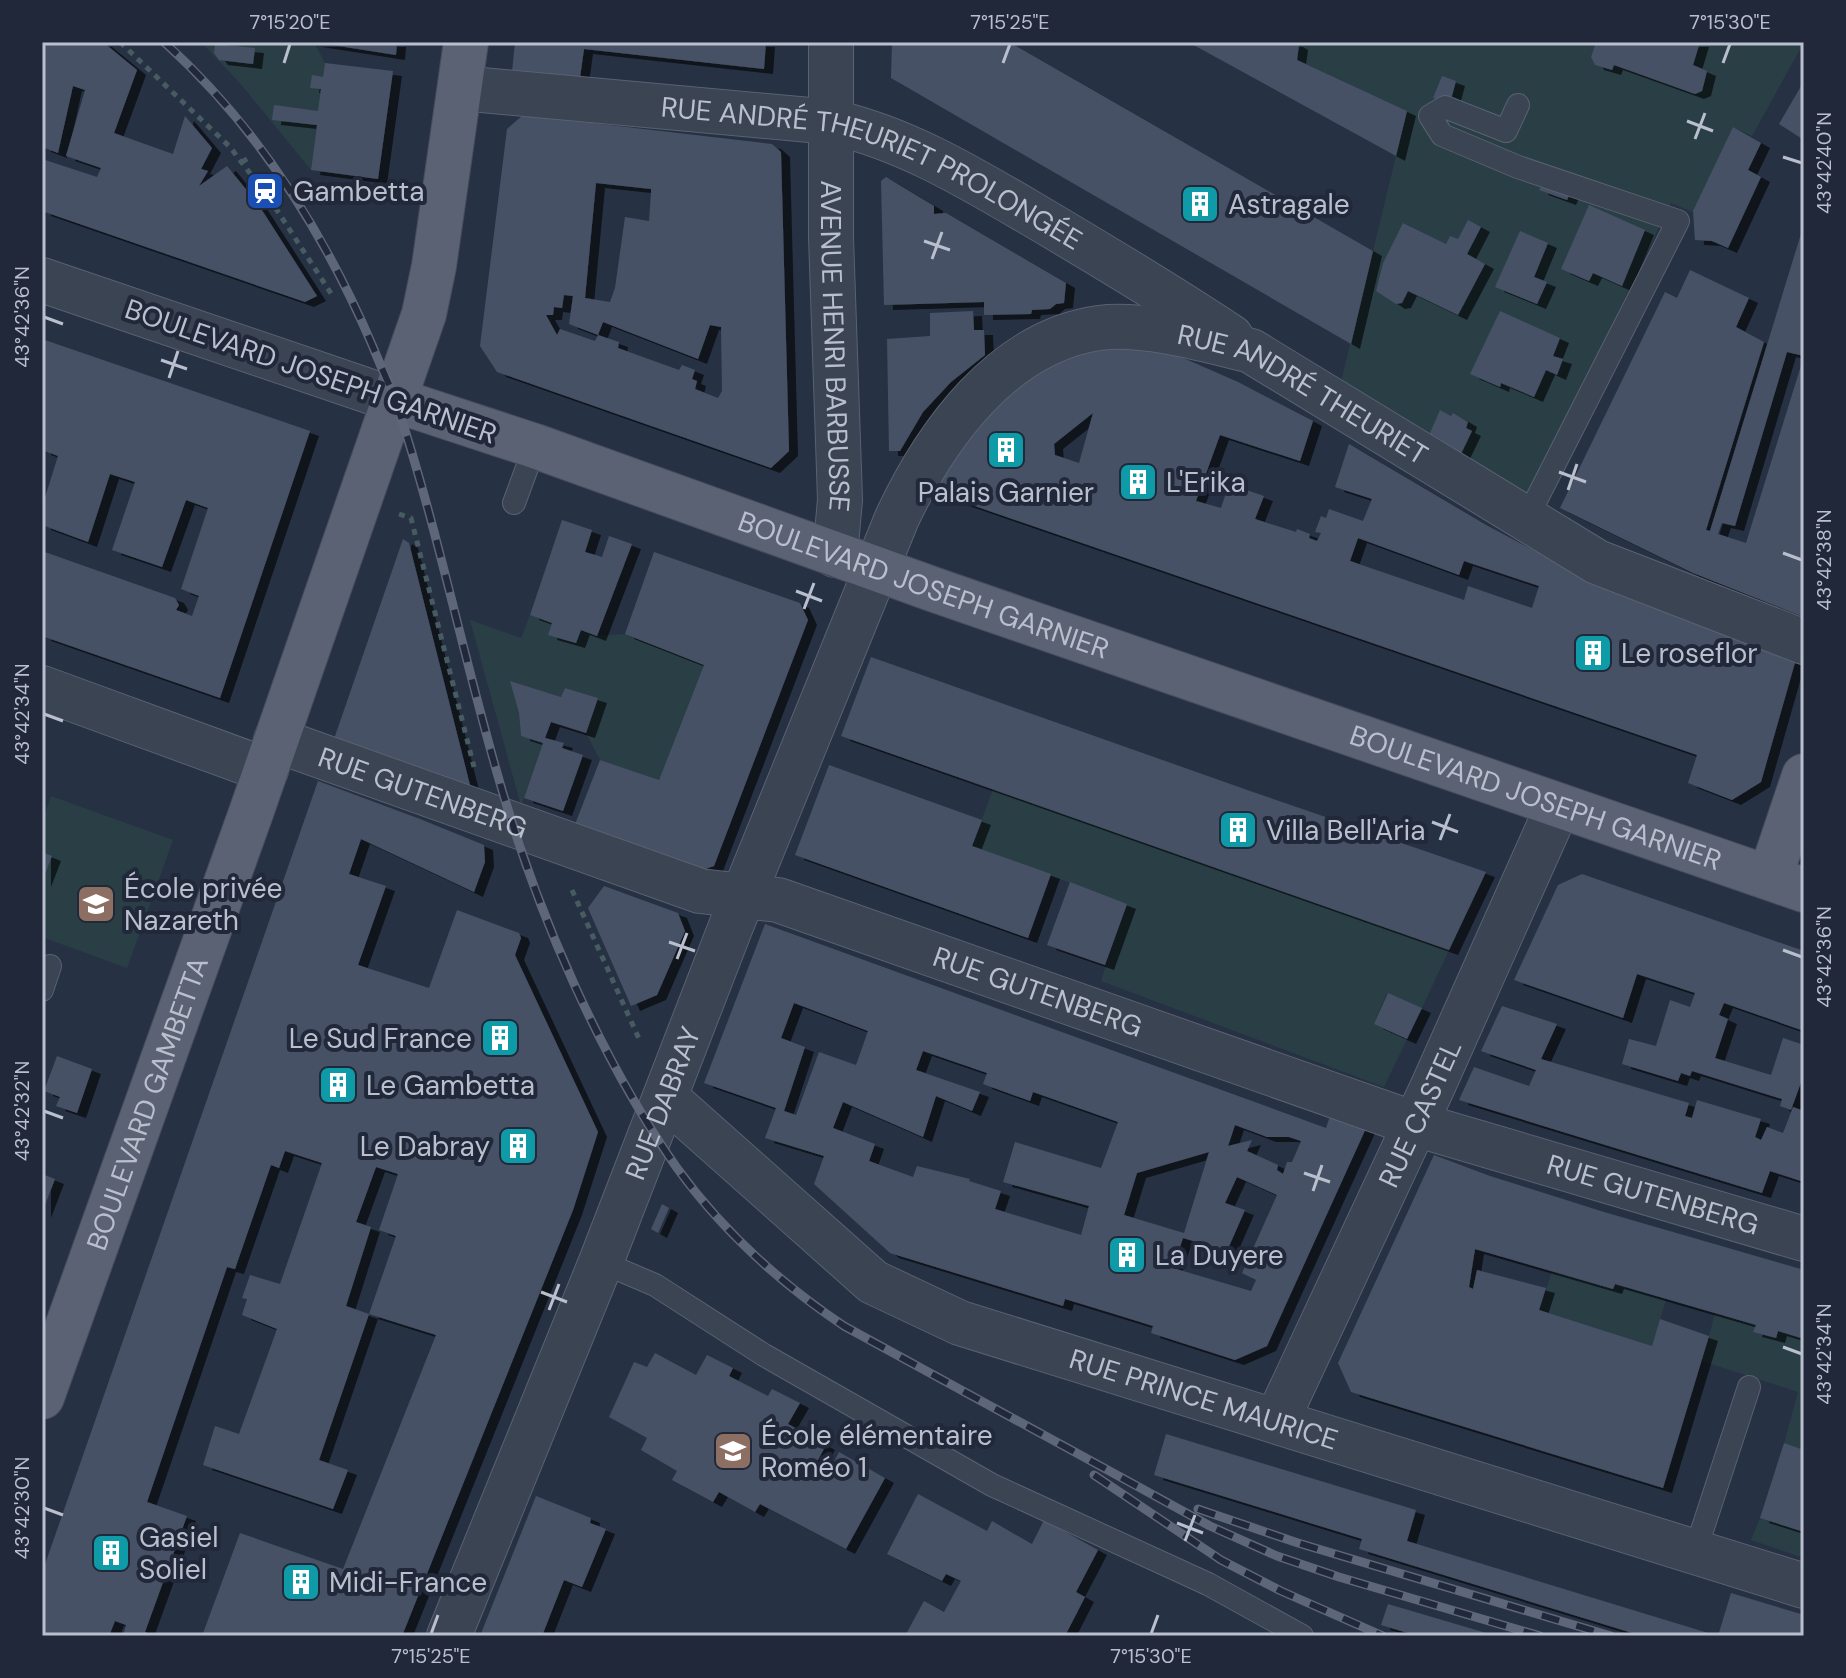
<svg xmlns="http://www.w3.org/2000/svg" width="1846" height="1678" viewBox="0 0 1846 1678" font-family="'DM Sans',sans-serif">
<defs>
<filter id="shadow"><feDropShadow dx="9" dy="5" stdDeviation="0" flood-color="#0009"/></filter>
</defs>
<rect width="100%" height="100%" fill="#273144"/>
<!-- green -->
<path fill="#293f45" fill-rule="evenodd" d="M201,42H314L325,63L311,170L239,82Z
M1294,42H1596L1591,57L1595,65L1612,70L1614,65L1695,94L1702,91L1707,72L1693,65L1700,42H1804L1752,136L1733,127L1693,212L1671,203L1528,498L1339,390L1407,111L1297,60L1299,45ZM1544,180L1572,189L1567,200L1539,190ZM1468,221L1481,227L1467,254L1484,265L1458,315L1408,291L1402,303L1397,304L1376,290L1383,263L1404,223L1446,244L1458,239ZM1500,312L1560,338L1553,356L1562,359L1557,375L1546,370L1534,397L1501,383L1499,387L1471,373ZM1440,410L1451,416L1453,413L1467,422L1466,428L1472,431L1459,458Z
M530,615L552,623L549,635L576,643L581,630L597,636L625,634L704,665L659,780L600,760L586,733L598,698L565,688L561,697L510,681L519,713L521,736L543,743L521,806L470,620L521,638Z
M993,789L1449,950L1422,1008L1387,993L1374,1024L1407,1039L1384,1087L1101,981L1126,904L972,846Z
M51,796L173,840L127,968L42,937V822Z
M1552,1272L1613,1288L1615,1284L1666,1300L1652,1346L1539,1310Z
M1715,1314L1756,1325L1754,1332L1775,1338L1778,1331L1804,1339V1450L1784,1443L1798,1392L1702,1361Z
M1760,1518L1804,1532V1558L1751,1540Z"/>
<!-- building -->
<path fill="#465166" fill-rule="evenodd" filter="url(#shadow)" d="M42,42H103L137,70L114,133L173,154L185,116L212,148L201,169L208,171L199,186L227,166L258,204L317,296L305,302L42,211V159L97,177L101,168L66,156L85,90L73,86L58,153L42,147Z
M313,42H397L396,55Z
M515,42H766L764,69L584,49L580,78L512,72Z
M892,42H1009L1373,251L1351,344L891,78Z
M1188,42H1294L1299,45L1297,60L1407,111L1396,156Z
M1596,42H1700L1693,65L1707,71L1702,91L1695,94L1614,65L1612,70L1595,65L1591,57Z
M215,44L255,48L253,64L219,60L214,53Z
M325,63L393,71L378,179L311,170L317,125L272,120L274,105L318,111L321,89L310,88L312,75L323,77Z
M1442,76L1456,81L1450,103L1433,98Z
M1804,81V140L1779,124Z
M523,115L772,144L781,152L789,451L771,468L497,372L480,346L507,129ZM596,183L651,189V192L649,221L625,217L615,288L610,302L585,298ZM564,295L573,296L569,324L598,335L595,341L560,329L557,335L546,315H553L554,307L562,308ZM603,322L698,359L710,325L721,327L722,391L718,398L695,389L697,381L692,379L695,370L682,365L679,370L618,348L619,342L598,335Z
M1733,127L1761,143L1748,170L1761,177L1728,248L1712,241L1695,240L1693,211Z
M886,177L934,206V214L946,213L1066,283L1064,303L1056,304L1050,309L1032,310L1031,314L984,315V302L884,305L881,181Z
M1544,180L1572,189L1567,200L1539,190Z
M1589,205L1645,230L1622,286L1593,273L1589,281L1561,269Z
M1468,220L1481,227L1467,254L1485,264L1458,315L1408,291L1402,303L1396,304L1376,291L1383,263L1403,223L1446,244L1450,236L1458,239Z
M1804,224V356L1787,352L1735,526L1722,523L1718,534L1746,543L1804,356V617L1693,573L1560,508L1665,292L1677,298L1690,270L1749,298L1736,327L1764,342L1706,530L1710,531Z
M1520,231L1548,243L1534,277L1547,282L1537,304L1495,287Z
M973,311L974,330H984L985,355L951,382L923,412L900,451H889L887,339L930,336V313Z
M1500,311L1560,338L1553,356L1563,359L1557,375L1546,370L1534,397L1501,383L1500,387L1470,374Z
M42,339L310,431L220,698L42,636V551L175,598L179,605L176,610L192,616L199,596L181,589L208,508L186,500L162,567L112,550L135,482L110,474L88,542L42,525V507L58,456L42,450Z
M1128,345L1181,357L1238,382L1313,421L1300,461L1220,435L1196,501L1221,508L1229,484L1264,496L1255,519L1296,532L1297,529L1310,534L1309,538L1317,541L1321,533L1315,532L1321,516L1326,518L1329,509L1363,521L1372,499L1335,487L1349,444L1488,526L1569,569L1796,659L1761,782L1732,800L1688,783L1697,755L940,494L932,484L945,464L1023,377L1073,353ZM1093,413L1079,463L1055,455L1054,444ZM1358,538L1459,575L1464,561L1539,586L1532,608L1468,586L1464,600L1350,561Z
M1440,410L1451,416L1453,413L1468,422L1466,428L1472,431L1459,458L1427,440Z
M562,520L592,530L585,552L602,557L609,536L632,544L597,636L581,630L576,643L548,635L552,623L530,615Z
M403,539L409,543L472,793L333,742Z
M654,552L800,603L808,620L714,866L697,872L574,827L600,760L659,780L704,665L625,634Z
M871,657L1253,792L1486,872L1449,950L841,736Z
M510,681L561,697L565,688L598,698L586,733L551,722L545,738L564,743L562,748L583,755L563,811L524,798L543,743L521,736L519,713Z
M829,765L982,820L972,846L1051,874L1028,938L795,855Z
M318,781L420,819L484,845L485,862L474,892L361,839L349,874L386,886L358,965L429,988L457,910L519,933L521,938L515,955L598,1132L573,1210L402,1636H202L240,1533L343,1569L436,1335L369,1314L396,1236L379,1230L398,1174L376,1167L356,1222L371,1227L346,1306L369,1314L319,1460L348,1470L333,1509L203,1465L215,1426L239,1434L277,1329L242,1315L247,1299L242,1298L250,1275L280,1284L322,1163L285,1151L279,1168L271,1165L235,1269L227,1267L147,1502L187,1516L145,1632L154,1636H123L126,1625L115,1621L109,1636H42V1573Z
M42,852L52,856L42,882Z
M1582,874L1804,951V1031L1724,1003L1719,1015L1728,1019L1715,1058L1771,1075L1783,1038L1801,1044L1804,1037V1074L1791,1110L1780,1106L1782,1099L1692,1071L1690,1076L1681,1073L1678,1081L1622,1064L1629,1039L1656,1046L1670,1000L1690,1007L1695,993L1637,974L1623,1018L1514,980L1558,885Z
M1070,882L1127,904L1105,965L1047,945Z
M604,886L678,913L685,931L657,995L631,1006L588,908Z
M765,924L1326,1128L1331,1113L1367,1126L1267,1346L1235,1360L1151,1333L1153,1326L1111,1313L1065,1299L1063,1306L890,1253L814,1184L824,1156L765,1138L776,1108L704,1083ZM794,1003L868,1031L856,1065L819,1052L796,1115L784,1111L805,1047L781,1038ZM923,1051L987,1073L983,1084L1030,1101L1033,1092L1118,1122L1101,1168L1015,1142L1003,1182L1089,1206L1081,1235L995,1209L1001,1191L969,1181L970,1179L917,1166L913,1177L869,1161L875,1144L833,1128L843,1102L923,1137L936,1096L972,1111L980,1092L916,1070ZM1235,1125L1267,1137H1289L1301,1141L1292,1162H1287L1283,1174L1277,1170L1278,1165L1247,1151L1252,1140L1228,1146ZM1209,1152L1184,1233L1124,1215L1137,1173ZM1237,1177L1277,1195L1242,1273L1256,1280L1251,1291L1173,1268L1183,1238L1227,1251L1245,1210L1225,1203Z
M1388,993L1422,1008L1407,1039L1374,1024Z
M1502,1006L1557,1024L1541,1059L1689,1103L1685,1116L1692,1118L1697,1100L1761,1119L1755,1137L1761,1140L1767,1127L1783,1133L1793,1107L1804,1111V1182L1770,1171L1762,1193L1459,1100L1474,1067L1529,1086L1536,1070L1481,1051Z
M57,1056L92,1069L77,1113L56,1106L60,1097L44,1091Z
M1434,1155L1490,1176L1604,1212L1804,1270V1339L1778,1331L1776,1338L1753,1332L1756,1325L1615,1284L1613,1289L1475,1249L1469,1287L1473,1289L1477,1270L1546,1288L1539,1310L1652,1346L1660,1319L1709,1336L1663,1488L1351,1392L1338,1363Z
M42,1174L55,1179L42,1213Z
M662,1204L669,1208L658,1233L651,1229Z
M655,1353L696,1375L707,1355L733,1368L729,1376L768,1396L772,1389L800,1403L788,1424L826,1445L817,1462L831,1468L839,1452L885,1478L846,1549L760,1504L755,1512L719,1492L713,1502L672,1480L677,1471L641,1450L647,1438L609,1417L634,1362L647,1367Z
M1166,1434L1416,1510L1407,1541L1718,1636H1642L1359,1549L1362,1539L1154,1475Z
M1784,1443L1804,1450V1532L1760,1518Z
M918,1494L987,1531L992,1521L1032,1544L1044,1520L1098,1550L1076,1592L1085,1597L1065,1636H905L924,1601L944,1612L961,1581L946,1574L942,1581L887,1554Z
M536,1496L591,1518L590,1523L606,1529L582,1587L564,1580L542,1636H480Z
M1731,1593L1804,1615V1636H1718Z
M1388,1604L1493,1635V1636H1418L1381,1625Z"/>
<g fill="none" stroke-linecap="round" stroke-linejoin="round">
<!-- service casing -->
<g stroke="#5a6171" stroke-width="24">
<path id="service" d="M1518,105L1506,131L1445,107L1430,116L1442,135L1518,167L1678,221L1526,520
M514,503L535,446
M42,990L50,966
M601,1262L655,1285L764,1355L992,1485L1208,1584L1302,1636
M1695,1552L1749,1387"/>
</g>
<!-- minor casing -->
<g stroke="#5a6171" stroke-width="46">
<g id="minor">
<path id="s1" d="M831,42V237L840,500L835,555"/>
<path id="s2" d="M460,88L832,122C907,139 972,179 1037,217C1103,256 1168,295 1231,337"/>
<path d="M42,280L395,400"/>
<path id="s3" d="M276,740L700,891L778,900L1415,1124L1804,1239"/>
<path id="s4" d="M665,1097L873,1282L960,1323L1804,1586"/>
<path id="s5" d="M1277,1420L1433,1086L1558,806"/>
<path id="s6" d="M449,1636L601,1262L731,926L897,518C936,435 1002,342 1099,328C1144,322 1207,340 1251,351L1597,562L1804,642"/>
</g>
</g>
<!-- tertiary casing -->
<g stroke="#5a6171" stroke-width="46">
<path id="tertiary" d="M42,688L266,770"/>
</g>
<!-- primary casing -->
<g stroke="#454c5d" stroke-width="46">
<g id="primary">
<path id="s7" d="M395,400L535,446L935,590L1804,890"/>
<path d="M1770,877L1804,776"/>
<path id="s8" d="M42,1397L252,810L424,314L434,266L466,42"/>
</g>
</g>
<!-- path -->
<path stroke="#475c61" stroke-width="5" stroke-dasharray="6 6" stroke-linecap="butt" d="M120,42L230,147L271,201L334,298
M242,162L250,157
M399,514L411,518L474,767
M572,890L640,1041"/>
<!-- service -->
<use href="#service" stroke="#3b4453" stroke-width="22"/>
<!-- minor -->
<use href="#minor" stroke="#3b4453" stroke-width="44"/>
<!-- tertiary -->
<use href="#tertiary" stroke="#3b4453" stroke-width="44"/>
<!-- primary -->
<use href="#primary" stroke="#5a6273" stroke-width="44"/>
<!-- rail casing -->
<g stroke="#5e677a" stroke-width="9">
<path id="rail" d="M164,42C257,126 324,232 373,347C380,365 389,383 396,402C438,529 464,661 502,790C539,916 601,1060 677,1168C722,1230 780,1283 844,1326L1210,1526L1277,1556L1339,1577L1540,1636
M1094,1475L1221,1560L1281,1591L1383,1636
M1198,1509L1298,1543L1611,1636"/>
</g>
<!-- rail -->
<use href="#rail" stroke="#202839" stroke-width="6" stroke-dasharray="18" stroke-linecap="butt"/>
</g>
<!-- ticks -->
<path fill="none" stroke="#b9bfcd" stroke-width="3" d="M284,63L290,44M1003,63L1010,44M1723,63L1730,44M1687,121L1713,131M1695,139L1705,113M1783,157L1802,163M924,241L950,250M932,259L942,232M44,317L63,324M161,360L187,369M169,378L178,351M1559,472L1586,482M1568,490L1577,464M1783,553L1802,560M796,591L822,601M804,609L814,583M44,714L63,721M1432,822L1458,832M1440,840L1450,814M669,942L695,951M1783,950L1802,957M677,959L687,933M44,1111L63,1118M1304,1173L1330,1182M1313,1191L1322,1165M541,1292L567,1302M549,1310L559,1284M1783,1347L1802,1354M44,1508L63,1515M1177,1523L1203,1533M1185,1541L1195,1515M431,1634L438,1615M1151,1634L1158,1615"/>
<!-- icons -->
<defs>
<g id="station-square" transform="scale(2)"><rect x="-9" y="-9" width="18" height="18" rx="4" fill="#1a4fb4" stroke="#202839"/><path d="M-3-6H3Q5-6 5-4V2Q5 4 3 4L4.5 6H3L1.5 4h-3L-3 6H-4.5L-3 4Q-5 4-5 2V-4Q-5-6-3-6ZM-3.5-4v3h7v-3ZM-3.5 1v1.5H-2V1ZM2 1v1.5H3.5V1Z" fill="#fff"/></g>
<g id="building-square" transform="scale(2)"><rect x="-9" y="-9" width="18" height="18" rx="4" fill="#0f9aa8" stroke="#202839"/><path d="M-4-6H4V6H1V3H-1V6H-4ZM-2.5-4.3h1.7v1.8h-1.7ZM.8-4.3h1.7v1.8H.8ZM-2.5-1h1.7V.8h-1.7ZM.8-1h1.7V.8H.8Z" fill="#fff"/></g>
<g id="school-square" transform="scale(2)"><rect x="-9" y="-9" width="18" height="18" rx="4" fill="#8d6e63" stroke="#202839"/><path d="M0-5L7-2L0 1L-7-2ZM-4 1L0 2.5L4 1V4Q0 6-4 4Z" fill="#fff"/></g>
</defs>
<g fill-rule="evenodd">
<use href="#station-square" x="265" y="191"/>
<use href="#building-square" x="1200" y="204"/>
<use href="#building-square" x="1006" y="450"/>
<use href="#building-square" x="1138" y="482"/>
<use href="#building-square" x="1593" y="653"/>
<use href="#building-square" x="1238" y="830"/>
<use href="#school-square" x="96" y="904"/>
<use href="#building-square" x="500" y="1038"/>
<use href="#building-square" x="338" y="1085"/>
<use href="#building-square" x="518" y="1146"/>
<use href="#building-square" x="1127" y="1255"/>
<use href="#school-square" x="733" y="1451"/>
<use href="#building-square" x="111" y="1553"/>
<use href="#building-square" x="301" y="1582"/>
</g>
<g text-anchor="middle" stroke-width="8" stroke-linejoin="round" paint-order="stroke">
<!-- street labels -->
<g font-size="28" fill="#b9bfcd" stroke="#202839">
<text dy="10" stroke="none"><textPath href="#s2" startOffset="426">RUE ANDRÉ THEURIET PROLONGÉE</textPath></text>
<text dy="10" stroke="none"><textPath href="#s1" startOffset="304">AVENUE HENRI BARBUSSE</textPath></text>
<text transform="translate(311 371) rotate(19)" y="10">BOULEVARD JOSEPH GARNIER</text>
<text dy="10" stroke="none"><textPath href="#s6" startOffset="1712">RUE ANDRÉ THEURIET</textPath></text>
<text dy="10" stroke="none"><textPath href="#s7" startOffset="560">BOULEVARD JOSEPH GARNIER</textPath></text>
<text dy="10" stroke="none"><textPath href="#s3" startOffset="156">RUE GUTENBERG</textPath></text>
<text dy="10" stroke="none"><textPath href="#s7" startOffset="1208">BOULEVARD JOSEPH GARNIER</textPath></text>
<text dy="10" stroke="none"><textPath href="#s3" startOffset="804">RUE GUTENBERG</textPath></text>
<text dy="10" stroke="none"><textPath href="#s8" startOffset="312">BOULEVARD GAMBETTA</textPath></text>
<text dy="10" stroke="none"><textPath href="#s6" startOffset="574">RUE DABRAY</textPath></text>
<text dy="10" stroke="none"><textPath href="#s5" startOffset="338">RUE CASTEL</textPath></text>
<text dy="10" stroke="none"><textPath href="#s3" startOffset="1452">RUE GUTENBERG</textPath></text>
<text dy="10" stroke="none"><textPath href="#s4" startOffset="630">RUE PRINCE MAURICE</textPath></text>
</g>
<!-- poi labels -->
<g font-size="28" fill="#b9bfcd" stroke="#202839" text-anchor="start">
<text x="293" y="201">Gambetta</text>
<text x="1228" y="214">Astragale</text>
<text x="1166" y="492">L'Erika</text>
<text x="1006" y="502" text-anchor="middle">Palais Garnier</text>
<text x="1621" y="663">Le roseflor</text>
<text x="1266" y="840">Villa Bell'Aria</text>
<text x="124" y="898">École privée<tspan x="124" dy="32">Nazareth</tspan></text>
<text x="472" y="1048" text-anchor="end">Le Sud France</text>
<text x="366" y="1095">Le Gambetta</text>
<text x="490" y="1156" text-anchor="end">Le Dabray</text>
<text x="1155" y="1265">La Duyere</text>
<text x="761" y="1445">École élémentaire<tspan x="761" dy="32">Roméo 1</tspan></text>
<text x="139" y="1547">Gasiel<tspan x="139" dy="32">Soliel</tspan></text>
<text x="329" y="1592">Midi-France</text>
</g>
</g>
<!-- border -->
<rect width="1846" height="1678" fill="none" stroke="#202839" stroke-width="88"/>
<rect x="44" y="44" width="1758" height="1590" fill="none" stroke="#b9bfcd" stroke-width="3"/>
<g font-size="20" text-anchor="middle" fill="#b9bfcd">
<text x="290" y="29">7°15'20"E</text>
<text x="1010" y="29">7°15'25"E</text>
<text x="1730" y="29">7°15'30"E</text>
<text transform="translate(1824 163) rotate(-90)" y="7">43°42'40"N</text>
<text transform="translate(22 317) rotate(-90)" y="7">43°42'36"N</text>
<text transform="translate(1824 560) rotate(-90)" y="7">43°42'38"N</text>
<text transform="translate(22 714) rotate(-90)" y="7">43°42'34"N</text>
<text transform="translate(1824 957) rotate(-90)" y="7">43°42'36"N</text>
<text transform="translate(22 1111) rotate(-90)" y="7">43°42'32"N</text>
<text transform="translate(1824 1354) rotate(-90)" y="7">43°42'34"N</text>
<text transform="translate(22 1508) rotate(-90)" y="7">43°42'30"N</text>
<text x="431" y="1663">7°15'25"E</text>
<text x="1151" y="1663">7°15'30"E</text>
</g>
</svg>
